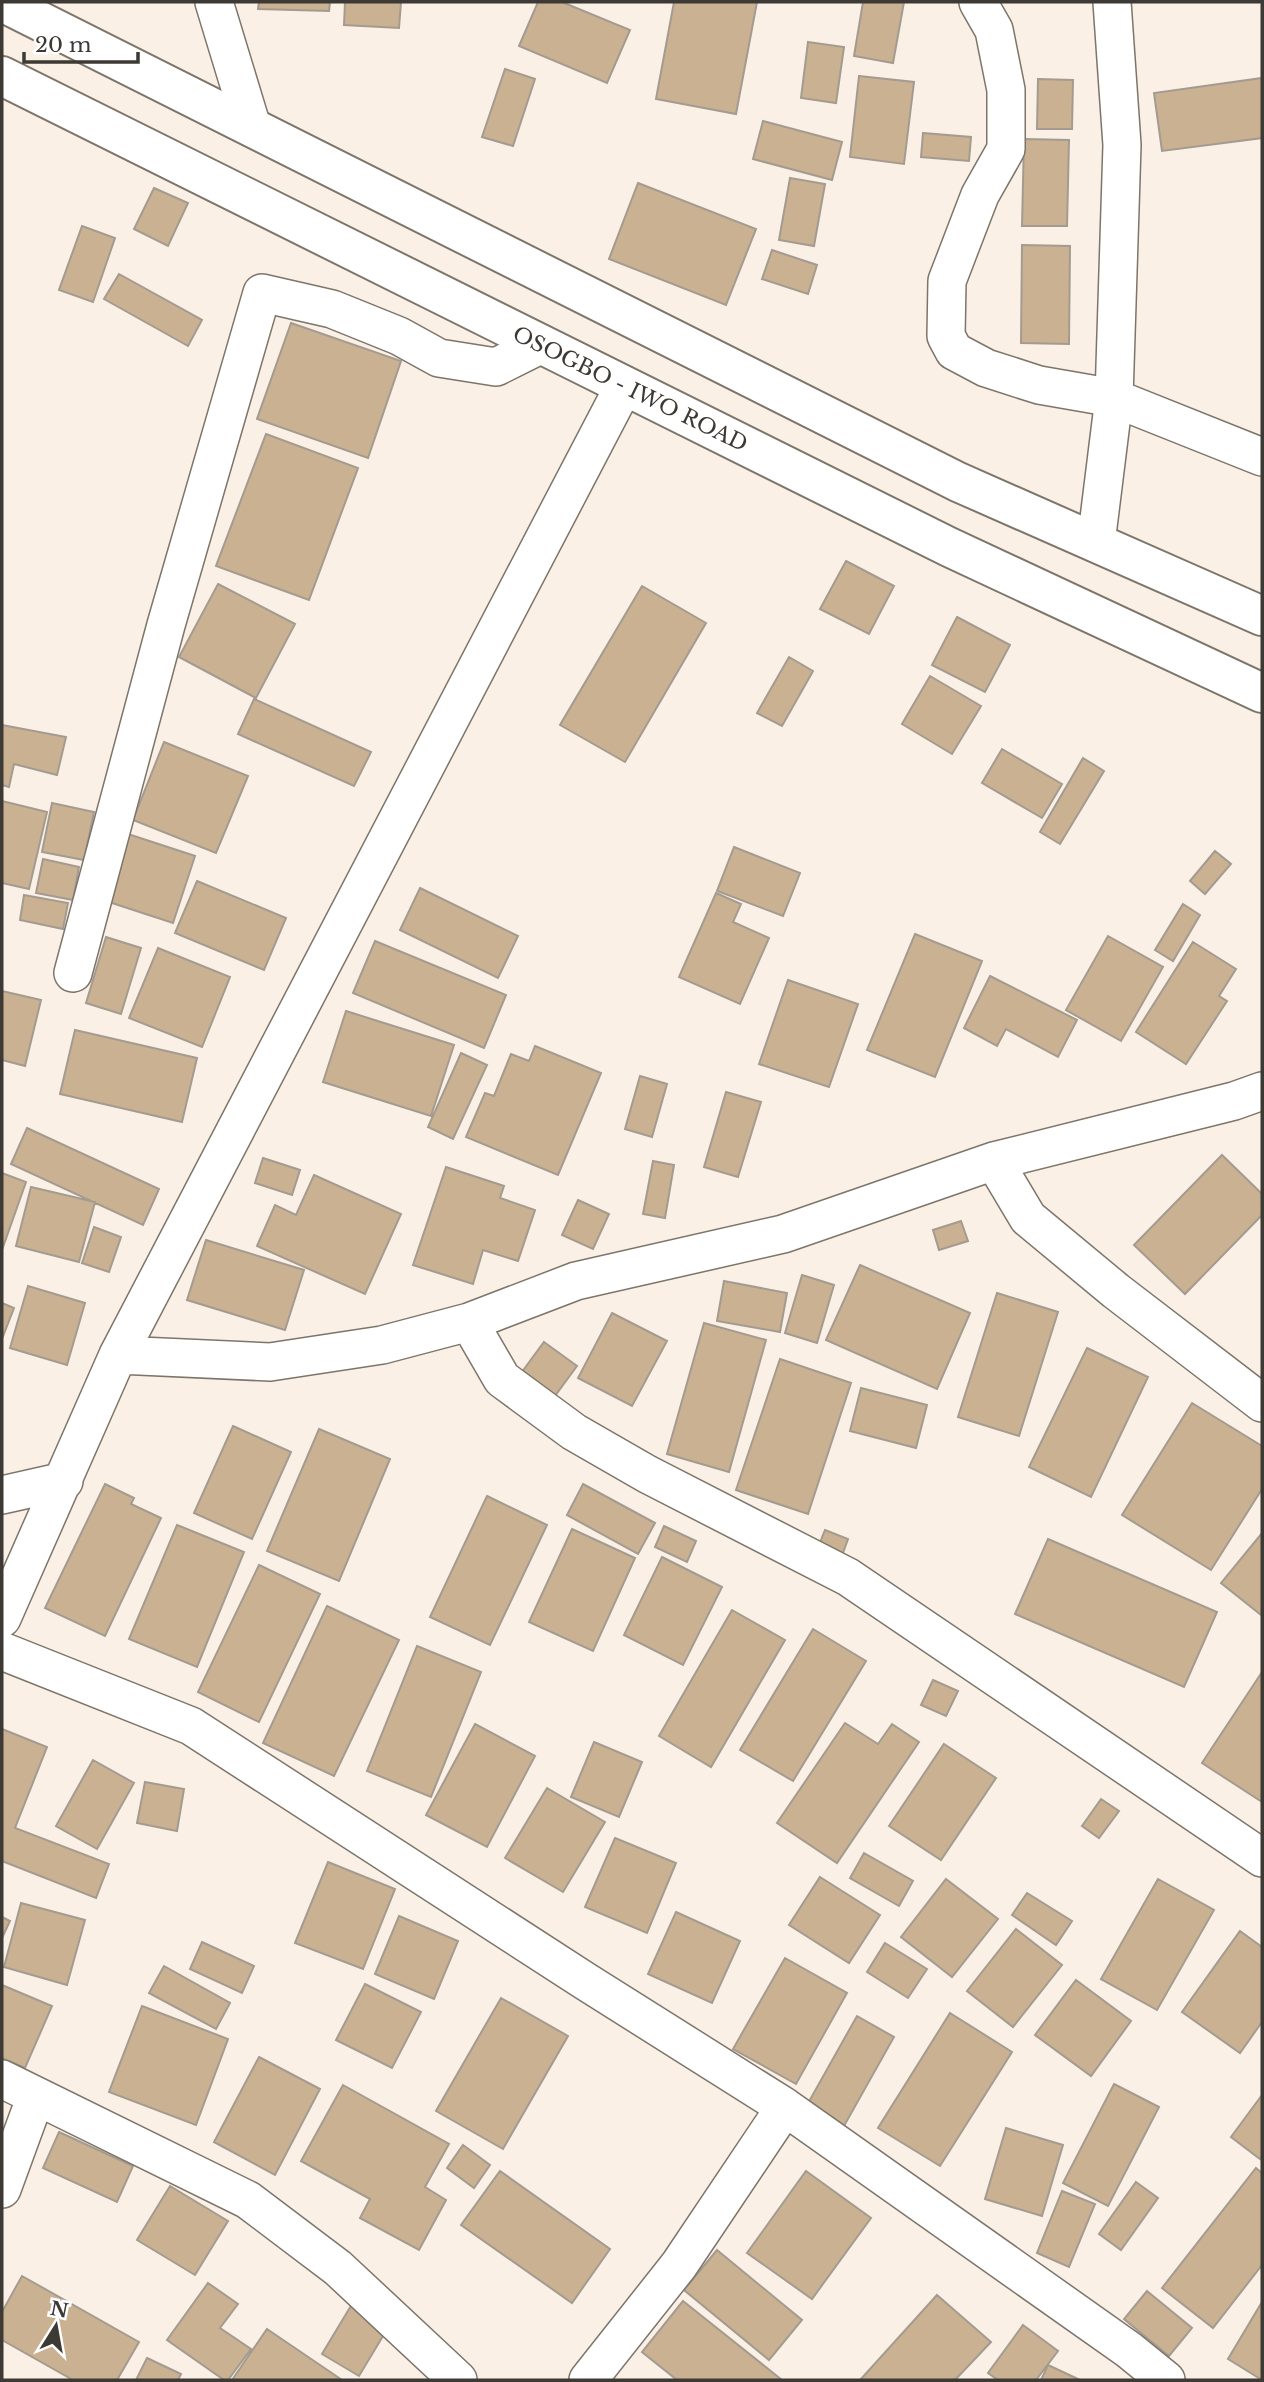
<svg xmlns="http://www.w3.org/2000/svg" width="1264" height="2382" viewBox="0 0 1264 2382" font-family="'Libre Baskerville',serif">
<rect width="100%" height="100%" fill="#faf0e5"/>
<!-- building -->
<path fill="#cab192" stroke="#a49b90" stroke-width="2" d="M259,2H330L329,11L258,9Z
M345,2H401L399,28L344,25Z
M538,2H562L630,30L607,83L519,46Z
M674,2H757L736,114L656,99Z
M863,2H904L893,63L854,56Z
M808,42L844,47L836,103L801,98Z
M505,69L535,79L513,146L482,137Z
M859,76L914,82L904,164L850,157Z
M1262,78V138L1162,151L1154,93Z
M1038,79L1073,80L1072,129H1037Z
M763,121L842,142L832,180L753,159Z
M923,133L971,137L969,161L921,157Z
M1024,139L1069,140L1067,226H1022Z
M790,178L825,184L814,246L779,240Z
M638,183L756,229L726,305L609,259Z
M154,188L188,203L168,246L134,229Z
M82,226L115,238L93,302L59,290Z
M1022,245L1070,246L1069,344L1021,343Z
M772,250L817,265L808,294L762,279Z
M119,274L202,320L188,346L104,299Z
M291,323L401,361L368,458L257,419Z
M266,434L358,468L309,600L216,566Z
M846,561L894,586L869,634L820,609Z
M218,584L295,624L256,698L179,657Z
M642,586L706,623L625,762L560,725Z
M957,617L1010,645L985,692L932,665Z
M789,657L813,671L782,726L757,713Z
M930,676L981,706L952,754L902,724Z
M254,699L371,752L354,786L238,734Z
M2,725L66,737L57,775L14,764L9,787L2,785Z
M164,742L248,776L216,853L133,820Z
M1002,749L1062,784L1042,818L982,783Z
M1083,758L1104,771L1060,844L1040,832Z
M2,801L47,812L29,889L2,883Z
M52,803L94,812L84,860L42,852Z
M128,834L195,856L173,923L106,901Z
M734,847L800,873L783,916L717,891Z
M1215,851L1231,864L1205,894L1190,881Z
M43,859L79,867L73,900L36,893Z
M197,881L286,918L264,970L175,933Z
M420,888L518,936L498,978L400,930Z
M716,893L741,904L733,922L769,938L740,1004L679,977Z
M24,895L68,903L63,929L20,920Z
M1183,904L1200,915L1173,961L1155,950Z
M915,934L982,961L935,1077L867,1050Z
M1108,936L1163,967L1121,1041L1066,1010Z
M106,937L141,948L121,1014L86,1003Z
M375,941L506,995L484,1048L353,993Z
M1193,942L1236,969L1219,996L1227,1001L1186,1064L1136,1032Z
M158,948L230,977L202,1047L129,1018Z
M990,976L1077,1020L1058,1057L1006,1029L997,1046L964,1028Z
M788,980L858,1004L829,1087L759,1064Z
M2,991L41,1000L25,1066L2,1060Z
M346,1011L454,1045L431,1116L323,1082Z
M75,1030L197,1058L182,1122L60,1094Z
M535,1046L601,1073L558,1175L466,1137L485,1093L494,1096L511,1054L529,1061Z
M461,1053L487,1065L453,1139L428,1127Z
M640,1076L667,1084L652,1137L625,1129Z
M726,1092L761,1102L738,1177L704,1167Z
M27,1128L159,1189L143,1225L11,1164Z
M1222,1155L1262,1194V1215L1185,1294L1134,1245Z
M263,1158L300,1170L292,1195L255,1183Z
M653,1161L674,1165L665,1218L643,1214Z
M446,1167L504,1186L500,1198L535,1210L518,1261L483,1250L473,1284L413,1265Z
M2,1173L26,1182L2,1250Z
M314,1175L401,1214L365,1294L257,1246L275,1205L296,1215Z
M31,1187L95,1202L79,1262L16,1246Z
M578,1200L609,1214L593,1249L562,1235Z
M961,1221L968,1241L939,1250L933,1230Z
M94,1227L121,1237L109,1272L82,1263Z
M206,1240L304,1270L285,1330L187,1300Z
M860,1265L970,1313L937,1389L826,1340Z
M802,1275L834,1285L817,1343L785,1333Z
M724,1281L787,1293L780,1332L717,1321Z
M28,1286L85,1303L67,1365L10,1348Z
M997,1293L1058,1312L1019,1436L958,1417Z
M2,1303L14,1308L2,1339Z
M612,1313L667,1341L632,1406L578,1378Z
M704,1323L766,1340L729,1472L667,1454Z
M544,1342L577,1366L549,1404L516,1380Z
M1087,1348L1148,1377L1091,1497L1029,1467Z
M780,1359L851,1383L808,1514L736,1490Z
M861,1388L927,1405L916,1448L850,1431Z
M1192,1403L1262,1446V1489L1211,1570L1122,1515Z
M233,1426L291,1452L252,1539L194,1513Z
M319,1429L390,1459L339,1581L267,1551Z
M105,1484L134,1498L131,1504L161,1518L105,1636L45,1608Z
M583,1484L655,1523L638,1554L567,1515Z
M487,1496L547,1525L490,1645L430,1617Z
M177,1525L244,1552L197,1667L129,1639Z
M664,1526L696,1541L687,1562L655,1547Z
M572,1529L635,1558L593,1651L529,1622Z
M825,1530L848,1539L839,1564L815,1555Z
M1262,1533V1613L1261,1615L1221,1583Z
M1048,1539L1217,1612L1184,1687L1015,1614Z
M662,1557L722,1587L683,1665L624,1635Z
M259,1565L320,1594L259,1722L198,1692Z
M327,1606L399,1640L334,1776L263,1743Z
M732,1610L785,1640L711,1767L659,1736Z
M813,1629L866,1661L793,1781L740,1750Z
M417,1646L481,1672L431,1797L367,1771Z
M1262,1672V1802L1202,1763Z
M933,1680L958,1691L946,1716L921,1705Z
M845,1723L878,1744L892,1724L919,1742L837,1863L777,1823Z
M475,1724L535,1756L487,1847L426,1815Z
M2,1729L47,1747L15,1828L109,1864L96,1898L2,1861Z
M594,1742L642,1762L619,1817L571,1797Z
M944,1744L996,1778L941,1860L889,1826Z
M93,1760L134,1783L97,1849L56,1826Z
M145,1782L184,1789L177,1831L137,1823Z
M547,1788L605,1822L563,1892L505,1858Z
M1101,1799L1119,1811L1099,1838L1082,1826Z
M615,1838L676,1863L647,1933L585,1907Z
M864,1853L913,1881L899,1906L850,1878Z
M328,1862L395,1889L363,1969L295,1943Z
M820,1877L880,1915L849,1963L789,1925Z
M946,1879L998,1919L952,1977L901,1937Z
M1158,1879L1214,1910L1157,2010L1101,1979Z
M1027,1893L1072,1921L1056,1945L1012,1915Z
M21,1903L85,1920L67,1985L4,1967Z
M676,1912L740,1941L712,2003L648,1974Z
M399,1916L458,1941L434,1999L375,1974Z
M2,1917L10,1921L2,1938Z
M1016,1929L1062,1965L1013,2027L967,1991Z
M1240,1931L1262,1947V2022L1240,2053L1182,2012Z
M202,1942L254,1966L242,1993L190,1969Z
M885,1943L927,1969L908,1998L867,1972Z
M785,1958L847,1993L796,2084L733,2049Z
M164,1966L230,2003L216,2029L149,1993Z
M1076,1980L1131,2021L1091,2076L1035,2035Z
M365,1984L421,2012L392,2068L336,2040Z
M2,1985L52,2006L25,2068L2,2058Z
M501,1998L568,2036L503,2149L436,2111Z
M142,2006L228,2039L196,2125L109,2092Z
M950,2013L1012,2052L940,2166L878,2128Z
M857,2016L894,2037L844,2126L807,2105Z
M259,2057L320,2089L275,2175L214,2142Z
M1114,2084L1159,2107L1108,2206L1063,2183Z
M343,2085L449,2144L425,2187L446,2200L419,2250L360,2218L370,2199L301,2161Z
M1262,2095V2156L1260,2159L1231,2137Z
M1006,2128L1063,2145L1042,2216L985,2199Z
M59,2132L133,2166L117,2202L43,2168Z
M463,2145L490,2165L474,2188L447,2168Z
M1256,2168L1262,2173V2265L1213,2328L1162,2288Z
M500,2171L610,2249L572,2303L461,2225Z
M806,2171L871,2218L812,2299L747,2253Z
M1136,2182L1158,2198L1121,2250L1099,2234Z
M170,2186L228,2221L195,2275L137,2240Z
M1062,2191L1095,2204L1069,2267L1037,2253Z
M717,2250L802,2320L769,2360L684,2290Z
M22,2276L139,2342L117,2380H73L2,2340V2312Z
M208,2283L238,2304L220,2328L251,2349L228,2380H224L167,2340Z
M1147,2291L1192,2328L1169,2356L1124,2319Z
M937,2295L991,2342L955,2380H860Z
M683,2301L782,2380H677L642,2352Z
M1262,2302V2380L1228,2359Z
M352,2304L389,2326L359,2376L322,2354Z
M1023,2325L1058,2351L1036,2380H998L988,2373Z
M267,2329L342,2380H232Z
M147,2358L181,2374L178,2380H136Z
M1048,2365L1080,2380H1041Z"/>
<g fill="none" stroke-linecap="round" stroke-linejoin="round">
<!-- minor casing -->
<g stroke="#7d756a" stroke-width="40">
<path id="minor" d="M214,2L252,127
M978,2L994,30L1006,90V149L980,195L947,281L946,336L954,351L986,368L1039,385L1114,398L1262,457
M1096,543L1114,398L1122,145L1112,2
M73,973L166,625L262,293L332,309L399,336L439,358L496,367L540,345
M994,1161L1028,1218L1116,1291L1262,1403
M469,1322L502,1379L574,1432L647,1474L848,1577L1262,1858
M118,1355L270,1362L382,1345L469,1322L576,1281L783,1234L994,1161L1234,1101L1262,1091
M2,1495L64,1481
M2,1618L118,1355L624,386
M2,1651L191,1726L585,1981L785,2107L1129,2350L1166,2380
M2,2079L248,2200L338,2268L458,2380
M2,2189L36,2096
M588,2380L679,2265L785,2107"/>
</g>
<!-- major casing -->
<g stroke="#7d756a" stroke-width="42">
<path id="major" d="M2,2L958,482L1262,616
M2,76L949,547L1262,693"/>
</g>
<!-- minor -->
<use href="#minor" stroke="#fff" stroke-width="37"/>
<!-- major -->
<use href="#major" stroke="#fff" stroke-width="38"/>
</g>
<g text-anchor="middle" stroke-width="7" stroke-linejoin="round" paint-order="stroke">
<!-- street labels -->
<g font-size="21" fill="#3d3934" stroke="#fff">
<text transform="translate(630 389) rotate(26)" y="7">OSOGBO - IWO ROAD</text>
</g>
</g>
<!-- border -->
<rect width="1264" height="2382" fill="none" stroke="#3d3934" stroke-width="7"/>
<!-- north arrow -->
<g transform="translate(56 2326) rotate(11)" stroke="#ffffff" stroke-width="5" paint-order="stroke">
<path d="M0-5L12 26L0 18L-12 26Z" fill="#3d3934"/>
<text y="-10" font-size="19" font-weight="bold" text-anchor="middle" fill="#3d3934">N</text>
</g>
<!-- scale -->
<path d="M24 52v10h114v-10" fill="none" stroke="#3d3934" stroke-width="3.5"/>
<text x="35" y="52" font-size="21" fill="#3d3934" stroke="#ffffff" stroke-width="5" paint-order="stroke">20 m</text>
</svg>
